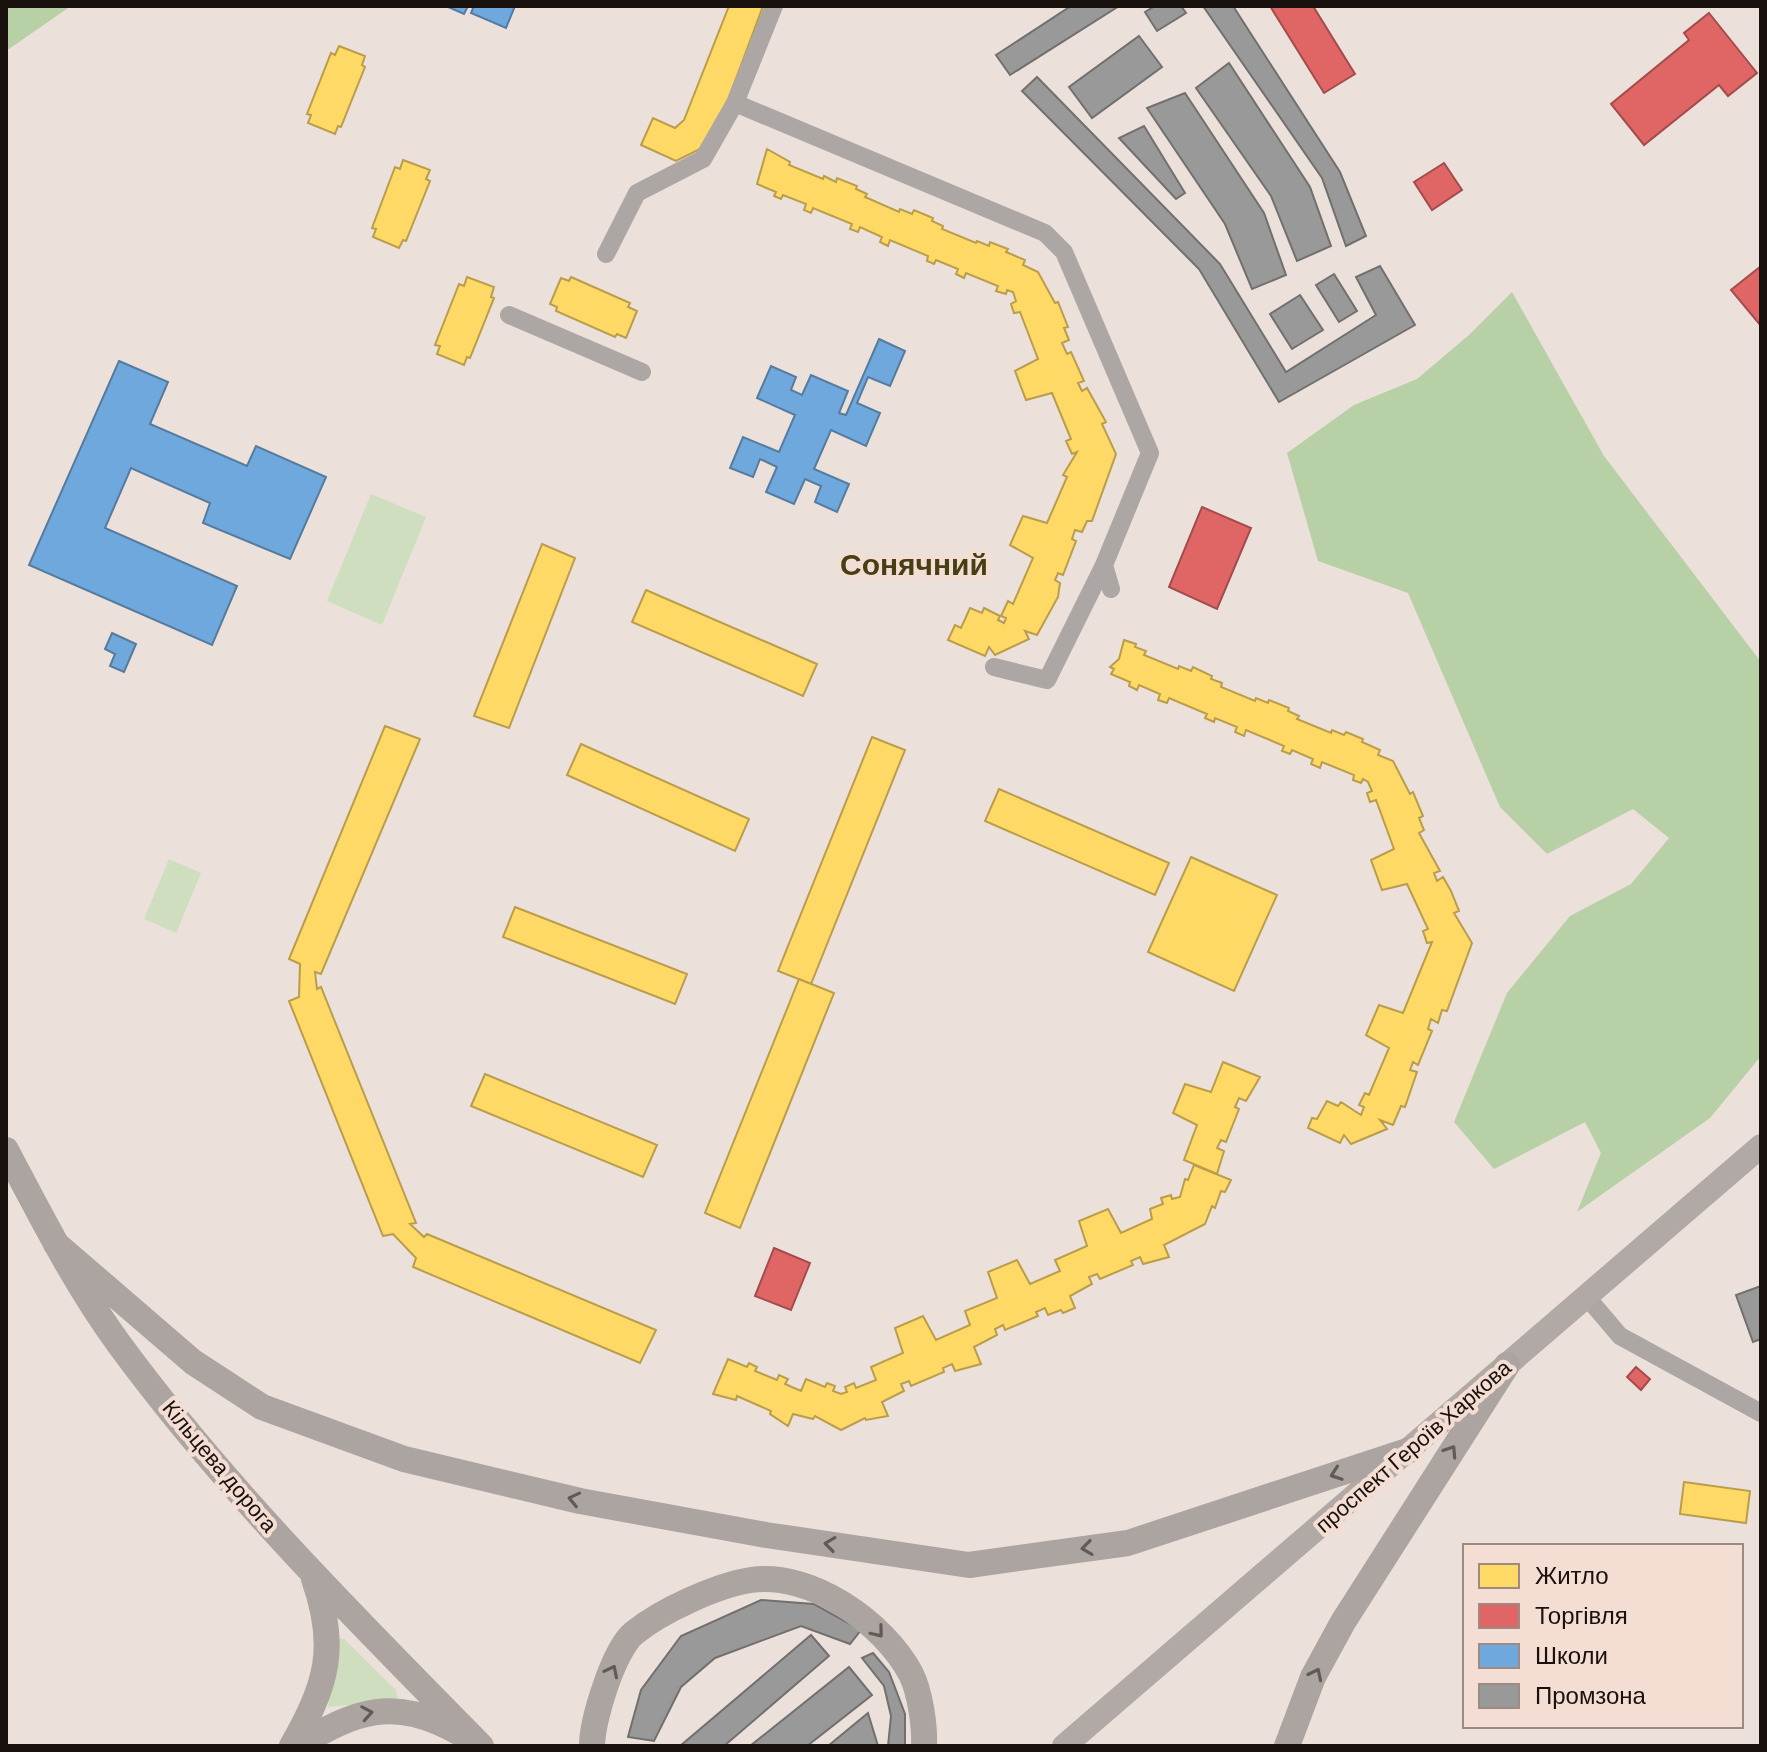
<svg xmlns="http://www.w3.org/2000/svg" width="1767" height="1752" viewBox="0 0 1767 1752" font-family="Barlow,sans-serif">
<rect width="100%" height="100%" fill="#ece0da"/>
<!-- green -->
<path fill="#cedebe" d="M371,494L426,517L382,625L327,601Z
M169,859L201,873L176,933L144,919Z
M336,1638L344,1639L396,1690L398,1700L328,1707Z"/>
<!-- forest -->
<path fill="#b8d0a5" d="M6,6H71L6,51Z
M1512,292L1604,456L1761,662V1056L1710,1118L1577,1212L1601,1153L1585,1122L1494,1169L1454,1122L1507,993L1570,916L1631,884L1669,838L1633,809L1547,854L1500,807L1408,593L1318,561L1287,453L1354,405L1417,379L1469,335Z"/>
<!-- homes -->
<path fill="#ffd966" stroke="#ba9d4b" stroke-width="2" d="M729,6H763L712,143L676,161L641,145L653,118L675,128L684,120Z
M339,46L365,56L362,65L365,67L341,127L338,126L335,134L308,123L311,115L307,114L331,53L335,55Z
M767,149L790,162L789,165L823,179L824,176L836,182L837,178L857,186L856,189L867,194L865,197L899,212L900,209L912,214L914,210L933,218L932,221L943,226L942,229L976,243L977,241L989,246L990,242L1008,249L1006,252L1025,260L1023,265L1038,272L1055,303L1058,302L1068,327L1064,328L1069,340L1062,343L1067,354L1071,352L1084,381L1078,383L1082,391L1087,388L1106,422L1102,424L1116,454L1092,521H1087L1082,532L1075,530L1072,539L1076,541L1063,575L1058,573L1055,580L1060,583L1058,597L1037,635L1025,631L1029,639L995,655L989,647L985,656L948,640L955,625L961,628L970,608L982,613L984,608L1000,616L998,620L1004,623L1006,618L1001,616L1008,601L1013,604L1033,558L1010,545L1023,516L1047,523L1067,477L1063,475L1077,452L1072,454L1066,441L1071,439L1052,393L1026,400L1015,371L1038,359L1020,312L1014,313L1011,304L1016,301L1013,292L1007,290L1006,294L996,291L998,286L966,273L964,278L956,274L958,269L936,260L934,264L927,261L928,256L890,240L888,246L880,242L882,237L860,227L858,232L850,229L852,224L813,208L811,213L804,210L806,204L783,195L781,199L774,196L776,192L757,184Z
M403,160L430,170L426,179L430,181L406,241L403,240L399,248L373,237L376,229L372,228L395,167L400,169Z
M467,277L494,287L491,297L494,298L470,358L467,357L464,365L437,354L440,346L435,345L459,284L464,286Z
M571,277L630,303L628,307L637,311L626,338L617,334L615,337L556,311L557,307L550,304L561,278L569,281Z
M542,544L575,558L509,728L474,716Z
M646,590L817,664L803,696L632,622Z
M1124,640L1136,644L1135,647L1146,651L1144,655L1178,669L1179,666L1191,671L1193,667L1212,676L1211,679L1222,683L1221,687L1255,701L1256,698L1268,703L1269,700L1289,708L1288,711L1299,716L1297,719L1331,733L1332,730L1344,735L1346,732L1363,739L1362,742L1380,750L1378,755L1393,761L1410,794L1413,792L1423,816L1419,818L1424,830L1419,833L1440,871L1434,873L1437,881L1443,877L1451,891L1459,911L1454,913L1472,943L1447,1011L1442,1010L1438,1023L1431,1019L1428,1029L1432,1031L1418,1065L1413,1062L1410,1070L1417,1072L1405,1107L1401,1106L1393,1125L1380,1120L1387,1129L1351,1144L1344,1135L1340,1143L1308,1128L1312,1118L1317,1119L1327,1101L1338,1106L1341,1102L1361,1115L1364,1107L1359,1105L1365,1093L1369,1095L1389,1048L1366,1035L1379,1005L1403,1013L1432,942L1427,943L1423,931L1428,929L1407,884L1382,890L1371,860L1394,849L1376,800L1370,802L1367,793L1372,791L1368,782L1363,779L1361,783L1353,780L1354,775L1322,762L1320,768L1311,764L1313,759L1292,750L1290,754L1282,751L1284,746L1246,730L1244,736L1235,732L1237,727L1215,718L1214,722L1205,718L1207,714L1169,698L1167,703L1158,700L1160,694L1139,685L1137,690L1129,686L1130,682L1111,674L1114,669L1110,667L1119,659Z
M385,726L420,739L321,974L315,972L317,989L321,987L416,1223L410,1224L424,1237L427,1234L656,1330L640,1363L413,1267L416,1258L393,1234L383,1236L289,1001L299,997L300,964L289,959Z
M872,737L905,750L811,984L778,971Z
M581,744L749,819L735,851L567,775Z
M999,789L1169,863L1155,895L985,821Z
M1191,857L1277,895L1234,991L1148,952Z
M515,907L687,974L675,1004L503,937Z
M799,979L834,993L740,1228L705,1213Z
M1223,1062L1260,1077L1246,1101L1239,1098L1235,1107L1239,1109L1226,1142L1221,1140L1217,1148L1224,1151L1217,1174L1184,1160L1197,1125L1173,1113L1185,1084L1211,1092Z
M485,1074L657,1145L643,1177L471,1106Z
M1194,1165L1231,1180L1225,1192L1221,1191L1215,1208L1212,1206L1205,1224L1164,1245L1169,1257L1143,1264L1140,1257L1131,1261L1133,1265L1100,1279L1097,1274L1089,1277L1092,1284L1070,1296L1075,1308L1063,1313L1061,1310L1048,1315L1045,1308L1036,1312L1038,1316L1005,1330L1003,1325L995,1329L997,1335L974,1347L981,1364L955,1371L952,1364L943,1368L944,1372L911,1386L909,1381L901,1384L904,1391L882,1402L888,1416L866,1420L865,1418L841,1430L815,1416L813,1419L793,1414L788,1426L770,1414L771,1411L737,1396L736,1400L713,1394L728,1359L747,1367L749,1363L757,1367L755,1371L777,1380L779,1375L788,1379L785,1384L801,1391L806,1379L825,1387L827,1383L835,1386L833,1391L841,1394L847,1392L845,1387L854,1383L856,1388L876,1380L871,1367L903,1353L895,1328L923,1316L936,1340L970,1325L965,1311L997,1298L988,1272L1017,1260L1030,1284L1060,1271L1055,1260L1087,1246L1079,1221L1108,1209L1121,1233L1152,1219L1150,1209L1163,1204L1161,1198L1171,1195L1172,1199L1180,1197L1185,1179L1188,1180Z
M1684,1482L1750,1491L1746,1523L1680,1514Z"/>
<!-- shops -->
<path fill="#e06666" stroke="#a44c4b" stroke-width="2" d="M1270,6H1313L1355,74L1324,93Z
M1709,13L1757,73L1728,96L1719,85L1644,145L1611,104L1689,40L1684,33Z
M1444,163L1462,190L1432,210L1414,182Z
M1761,266V326L1731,290Z
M1202,507L1251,528L1217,609L1169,587Z
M774,1248L810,1263L791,1310L755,1296Z
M1636,1367L1650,1379L1641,1390L1627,1377Z"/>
<!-- schools -->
<path fill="#6fa8dc" stroke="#557b9e" stroke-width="2" d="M446,6H468L464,14Z
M474,6H515L506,28L471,13Z
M879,339L905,351L890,386L868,377L857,403L880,413L866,446L831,430L814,469L849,484L837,512L815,502L821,486L805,479L794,504L766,492L777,467L760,459L753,477L730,468L743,437L779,452L795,415L757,398L771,366L796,377L791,390L802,395L811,375L848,391L839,413L846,415Z
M119,361L168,382L150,424L247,466L256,446L326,477L290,559L203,523L210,503L131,468L105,528L237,586L212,645L29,565Z
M112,633L136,644L124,672L110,666L115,654L105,649Z"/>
<!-- industry -->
<path fill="#999" stroke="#72706f" stroke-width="2" d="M1071,6H1119L1010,75L996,55Z
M1155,6H1181L1186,13L1157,31L1145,12Z
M1203,6H1233L1340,172L1366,236L1346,246L1322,178Z
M1139,36L1162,67L1092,118L1069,87Z
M1229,63L1310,187L1331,246L1297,261L1271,196L1196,88Z
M1037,77L1220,264L1286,372L1376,315L1356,277L1380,266L1415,325L1279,402L1199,269L1022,91Z
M1185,93L1264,213L1286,275L1252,289L1225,224L1147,108Z
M1144,126L1185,193L1176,199L1119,138Z
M1334,274L1357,311L1339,322L1316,285Z
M1300,295L1323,330L1292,349L1270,314Z
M1761,1286V1339L1753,1342L1736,1295Z
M761,1600L814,1604L861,1630L850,1644L801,1626L715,1658L681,1687L654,1741L628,1737L641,1690L681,1636Z
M811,1635L829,1656L724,1746H680Z
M873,1653L889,1672L905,1714V1746H888L891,1716L884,1686L862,1658Z
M849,1667L872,1695L807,1746H750Z
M868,1713L878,1746H828Z"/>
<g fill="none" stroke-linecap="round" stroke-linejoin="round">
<!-- minor -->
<path stroke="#aca6a4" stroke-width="18" d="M774,6L735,103L1045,233L1064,252L1150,453L1104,565L1111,589
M606,254L637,193L703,159L735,103
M509,315L642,372
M994,667L1047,680L1104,565
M1586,1296L1620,1336L1761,1413"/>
<!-- major -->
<path stroke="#b0a9a5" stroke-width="24" d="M1064,1746L1761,1146"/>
<!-- highway -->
<path stroke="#aca4a0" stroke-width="26" d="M6,1150C41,1216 75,1284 119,1344C226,1490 355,1618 481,1746
M56,1244L193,1362L262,1407L404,1459L580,1501L766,1535L969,1565L1128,1543L1410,1450
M292,1746C327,1684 338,1648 314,1579
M297,1746C357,1710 394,1696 460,1733
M592,1746C592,1720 614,1649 634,1633C661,1611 717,1585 751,1580C811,1571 884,1623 911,1674C920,1692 925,1726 924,1746
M1287,1746L1313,1677L1343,1622L1507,1365"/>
</g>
<!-- one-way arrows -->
<defs><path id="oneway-chevron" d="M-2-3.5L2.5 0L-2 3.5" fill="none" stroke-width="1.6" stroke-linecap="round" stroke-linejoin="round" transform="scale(2)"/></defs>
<g stroke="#625a56">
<use href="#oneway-chevron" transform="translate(1451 1451) rotate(-57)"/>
<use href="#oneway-chevron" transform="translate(1336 1474) rotate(161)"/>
<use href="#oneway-chevron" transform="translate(574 1499) rotate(-167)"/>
<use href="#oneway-chevron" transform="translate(830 1544) rotate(-172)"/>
<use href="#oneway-chevron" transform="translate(1087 1548) rotate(172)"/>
<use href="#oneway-chevron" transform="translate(878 1632) rotate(51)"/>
<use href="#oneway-chevron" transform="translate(612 1671) rotate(-63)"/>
<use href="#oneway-chevron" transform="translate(1316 1674) rotate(-64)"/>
<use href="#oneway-chevron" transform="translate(367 1713) rotate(-10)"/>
</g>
<g text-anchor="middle" stroke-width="8" stroke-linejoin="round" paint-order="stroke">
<!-- street labels -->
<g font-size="22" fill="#18110d" stroke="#f4ddd2">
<text transform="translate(1413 1446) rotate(-41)" y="8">проспект Героїв Харкова</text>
<text transform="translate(220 1466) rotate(50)" y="8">Кільцева дорога</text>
</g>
<!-- district labels -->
<g font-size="30" font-weight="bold" fill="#453f15" stroke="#f4ddd2">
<text x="914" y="575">Сонячний</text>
</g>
</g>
<!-- border -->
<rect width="1767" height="1752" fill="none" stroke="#18110d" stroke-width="16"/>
<!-- legend -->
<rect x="1463" y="1544" width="280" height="184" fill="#f4ddd2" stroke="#9c8b83" stroke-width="2"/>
<rect x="1479" y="1564" width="40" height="24" fill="#ffd966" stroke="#9c8b83" stroke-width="2"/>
<text x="1535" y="1584" font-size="24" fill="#18110d">Житло</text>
<rect x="1479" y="1604" width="40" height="24" fill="#e06666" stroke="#9c8b83" stroke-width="2"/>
<text x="1535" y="1624" font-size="24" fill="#18110d">Торгівля</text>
<rect x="1479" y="1644" width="40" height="24" fill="#6fa8dc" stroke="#9c8b83" stroke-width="2"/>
<text x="1535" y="1664" font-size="24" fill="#18110d">Школи</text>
<rect x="1479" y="1684" width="40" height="24" fill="#999999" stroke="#9c8b83" stroke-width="2"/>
<text x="1535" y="1704" font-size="24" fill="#18110d">Промзона</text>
</svg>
